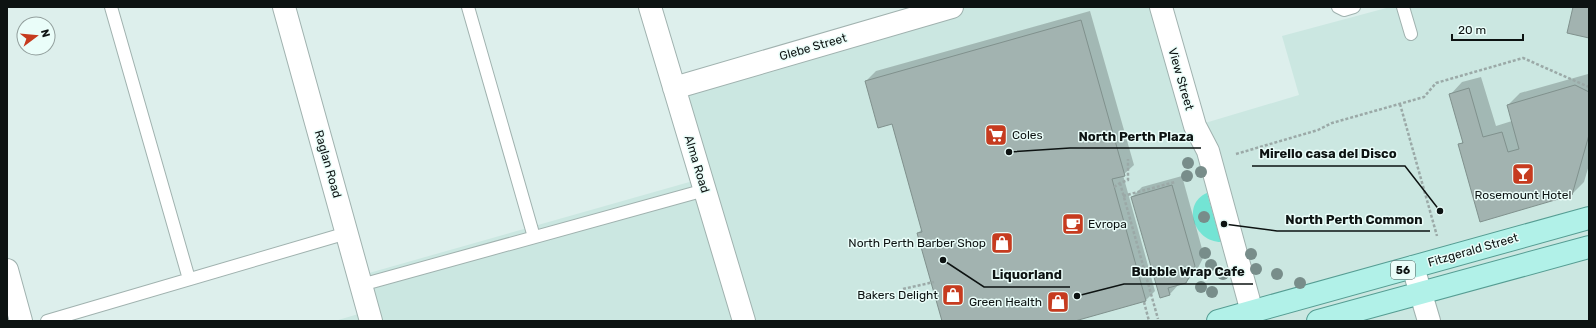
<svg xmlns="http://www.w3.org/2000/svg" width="1596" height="328" viewBox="0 0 1596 328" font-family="Rubik,sans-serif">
<rect width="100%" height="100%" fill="#ddefec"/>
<!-- built -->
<path fill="#cbe7e1" d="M950,7H1161L1195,126L1299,95L1282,36L1390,7H1589V321H335L365,312L355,277L693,181L672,87Z"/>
<!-- green -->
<path fill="#73e4d4" d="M1207,193L1221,242C1194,242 1181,204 1207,193Z"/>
<!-- shadow -->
<path fill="#0003" d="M1090,11L1134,165L1123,175L1155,291L1146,300L1072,321H943L918,233L922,229L892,123L866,81L876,71Z
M1588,74L1589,165L1584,182L1572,194L1460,145L1463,141L1450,95L1462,82L1481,77L1496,126L1512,121L1508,105L1520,93Z
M1182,176L1204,256L1196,272L1186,282L1179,284L1170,294L1132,197L1142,187Z"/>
<!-- building -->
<path fill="#a2b3b0" stroke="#80918d" d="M1573,7H1589V38L1567,33Z
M1081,20L1125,176L1112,179L1146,301L1075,321H942L917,233L922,232L892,124L878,128L865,81Z
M1575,85L1589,92V135L1572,195L1480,222L1458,144L1463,143L1449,94L1469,88L1483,137L1502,132L1508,152L1519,149L1507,105Z
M1172,185L1195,266L1186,283L1168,288L1170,295L1160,298L1131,197Z"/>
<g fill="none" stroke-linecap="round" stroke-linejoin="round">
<!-- service casing -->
<g stroke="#a0b2af" stroke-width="14">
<path id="service" d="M111,7L189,279
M468,7L534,237
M1338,7L1344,10L1354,7
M1403,7L1411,34
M361,285L705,190
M47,321L347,233"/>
</g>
<!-- minor casing -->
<g stroke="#a0b2af" stroke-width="24">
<path id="minor" d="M284,7L371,321
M650,7L744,321
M674,88L952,7
M1413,267L1429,321
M7,270L21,321"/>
</g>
<!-- tertiary casing -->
<g stroke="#a0b2af" stroke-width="24">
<path id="tertiary" d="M1161,7L1195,126L1208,151L1252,312"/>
</g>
<!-- primary casing -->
<g stroke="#569d93" stroke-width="24">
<path id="primary" d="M1218,321L1589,218
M1318,321L1589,247"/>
</g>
<!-- path -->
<path stroke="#9ba9a7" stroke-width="2.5" stroke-dasharray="3 2" stroke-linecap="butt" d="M1400,104L1437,236
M1236,154L1318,130L1332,123L1424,97L1436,83L1523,58L1589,87
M1120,183L1158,319
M1114,187L1120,183L1128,180V159
M1123,196L1175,182
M903,289L934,282
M1144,302L1149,321"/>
<!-- service -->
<use href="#service" stroke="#fff" stroke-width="12"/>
<!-- minor -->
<use href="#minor" stroke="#fff" stroke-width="22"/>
<!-- tertiary -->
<use href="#tertiary" stroke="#fff" stroke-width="22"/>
<!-- primary -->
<use href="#primary" stroke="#b1f1e8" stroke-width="22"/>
</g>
<!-- trees -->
<g fill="#788d8a">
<circle cx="1188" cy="163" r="6"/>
<circle cx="1201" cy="172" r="6"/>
<circle cx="1187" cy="176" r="6"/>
<circle cx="1204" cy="217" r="6"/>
<circle cx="1205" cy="253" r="6"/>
<circle cx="1251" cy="254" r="6"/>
<circle cx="1211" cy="265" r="6"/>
<circle cx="1256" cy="269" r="6"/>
<circle cx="1223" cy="274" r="6"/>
<circle cx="1277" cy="274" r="6"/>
<circle cx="1300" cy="283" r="6"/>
<circle cx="1201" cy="287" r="6"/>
<circle cx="1212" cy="292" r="6"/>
</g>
<!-- icons -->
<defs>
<g id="supermarket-square" transform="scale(1.15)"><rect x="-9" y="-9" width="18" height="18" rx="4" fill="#c63b1f" stroke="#eafdf9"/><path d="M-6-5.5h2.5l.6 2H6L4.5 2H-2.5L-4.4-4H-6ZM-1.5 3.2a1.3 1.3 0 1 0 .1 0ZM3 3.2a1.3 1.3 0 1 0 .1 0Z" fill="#fff"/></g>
<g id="bar-square" transform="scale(1.15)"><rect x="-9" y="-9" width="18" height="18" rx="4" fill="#c63b1f" stroke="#eafdf9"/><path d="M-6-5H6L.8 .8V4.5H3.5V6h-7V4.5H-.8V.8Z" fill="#fff"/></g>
<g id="cafe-square" transform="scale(1.15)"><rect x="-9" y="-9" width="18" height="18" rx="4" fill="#c63b1f" stroke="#eafdf9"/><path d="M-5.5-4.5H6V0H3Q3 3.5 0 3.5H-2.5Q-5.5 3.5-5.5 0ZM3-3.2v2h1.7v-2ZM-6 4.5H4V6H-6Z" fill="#fff"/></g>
<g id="shop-square" transform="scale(1.15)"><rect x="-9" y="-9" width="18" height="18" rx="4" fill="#c63b1f" stroke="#eafdf9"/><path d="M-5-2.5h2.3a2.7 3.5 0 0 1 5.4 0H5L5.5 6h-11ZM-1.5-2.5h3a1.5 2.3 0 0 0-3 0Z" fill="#fff"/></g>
</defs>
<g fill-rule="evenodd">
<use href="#supermarket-square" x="996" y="135"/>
<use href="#bar-square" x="1523" y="174"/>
<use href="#cafe-square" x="1073" y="224"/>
<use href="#shop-square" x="1002" y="243"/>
<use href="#shop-square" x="953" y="295"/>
<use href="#shop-square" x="1058" y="302"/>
</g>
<g text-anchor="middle" stroke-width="3" stroke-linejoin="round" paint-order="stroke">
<!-- shield labels -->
<rect fill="#eafdf9" stroke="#4f5957" stroke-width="1" x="1391" y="261" width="24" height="18" rx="3"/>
<g font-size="11" font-weight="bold" fill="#0d1312">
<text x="1403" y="274">56</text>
</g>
<!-- street labels -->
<g font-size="12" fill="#0d1312" stroke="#eafdf9">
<text transform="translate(813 47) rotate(-16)" y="4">Glebe Street</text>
<text transform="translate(1181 79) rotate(74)" y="4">View Street</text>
<text transform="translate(328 164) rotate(74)" y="4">Raglan Road</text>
<text transform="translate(697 164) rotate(73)" y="4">Alma Road</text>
<text transform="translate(1473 250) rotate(-16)" y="4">Fitzgerald Street</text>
</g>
<!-- poi labels -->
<g font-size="12" fill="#0d1312" stroke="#eafdf9" text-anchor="end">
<text x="1012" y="139" text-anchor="start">Coles</text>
<text x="1523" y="199" text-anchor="middle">Rosemount Hotel</text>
<text x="1088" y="228" text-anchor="start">Evropa</text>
<text x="986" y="247">North Perth Barber Shop</text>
<text x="938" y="299">Bakers Delight</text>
<text x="1042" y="306">Green Health</text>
</g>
</g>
<!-- callouts -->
<path fill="none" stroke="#0d1312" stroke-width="1.5" d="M1009 152L1070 148H1201M1440 211L1405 166H1252M1224 224L1277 231H1430M1077 296L1124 284H1253M943 260L984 287H1070"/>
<g fill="#0d1312" stroke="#eafdf9" stroke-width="1.5">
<circle cx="1009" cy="152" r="4"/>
<circle cx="1440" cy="211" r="4"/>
<circle cx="1224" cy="224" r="4"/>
<circle cx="1077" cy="296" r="4"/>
<circle cx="943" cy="260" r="4"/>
</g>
<g font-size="13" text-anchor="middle" font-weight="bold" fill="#0d1312" stroke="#eafdf9" stroke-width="3" stroke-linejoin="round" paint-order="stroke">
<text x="1136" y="141">North Perth Plaza</text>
<text x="1328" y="158">Mirello casa del Disco</text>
<text x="1354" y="224">North Perth Common</text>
<text x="1188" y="276">Bubble Wrap Cafe</text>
<text x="1027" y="279">Liquorland</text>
</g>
<!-- border -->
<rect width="1596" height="328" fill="none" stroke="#0d1312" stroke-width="16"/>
<!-- north arrow -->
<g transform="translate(36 36) rotate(74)"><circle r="19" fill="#eafdf9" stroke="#929f9d"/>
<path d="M0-3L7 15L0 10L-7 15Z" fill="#c63b1f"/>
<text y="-6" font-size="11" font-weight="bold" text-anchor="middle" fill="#0d1312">N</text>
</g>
<!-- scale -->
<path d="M1452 34v6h71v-6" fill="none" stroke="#0d1312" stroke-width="2"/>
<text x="1458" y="34" font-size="12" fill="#0d1312" stroke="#eafdf9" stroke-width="3" paint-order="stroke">20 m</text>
</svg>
